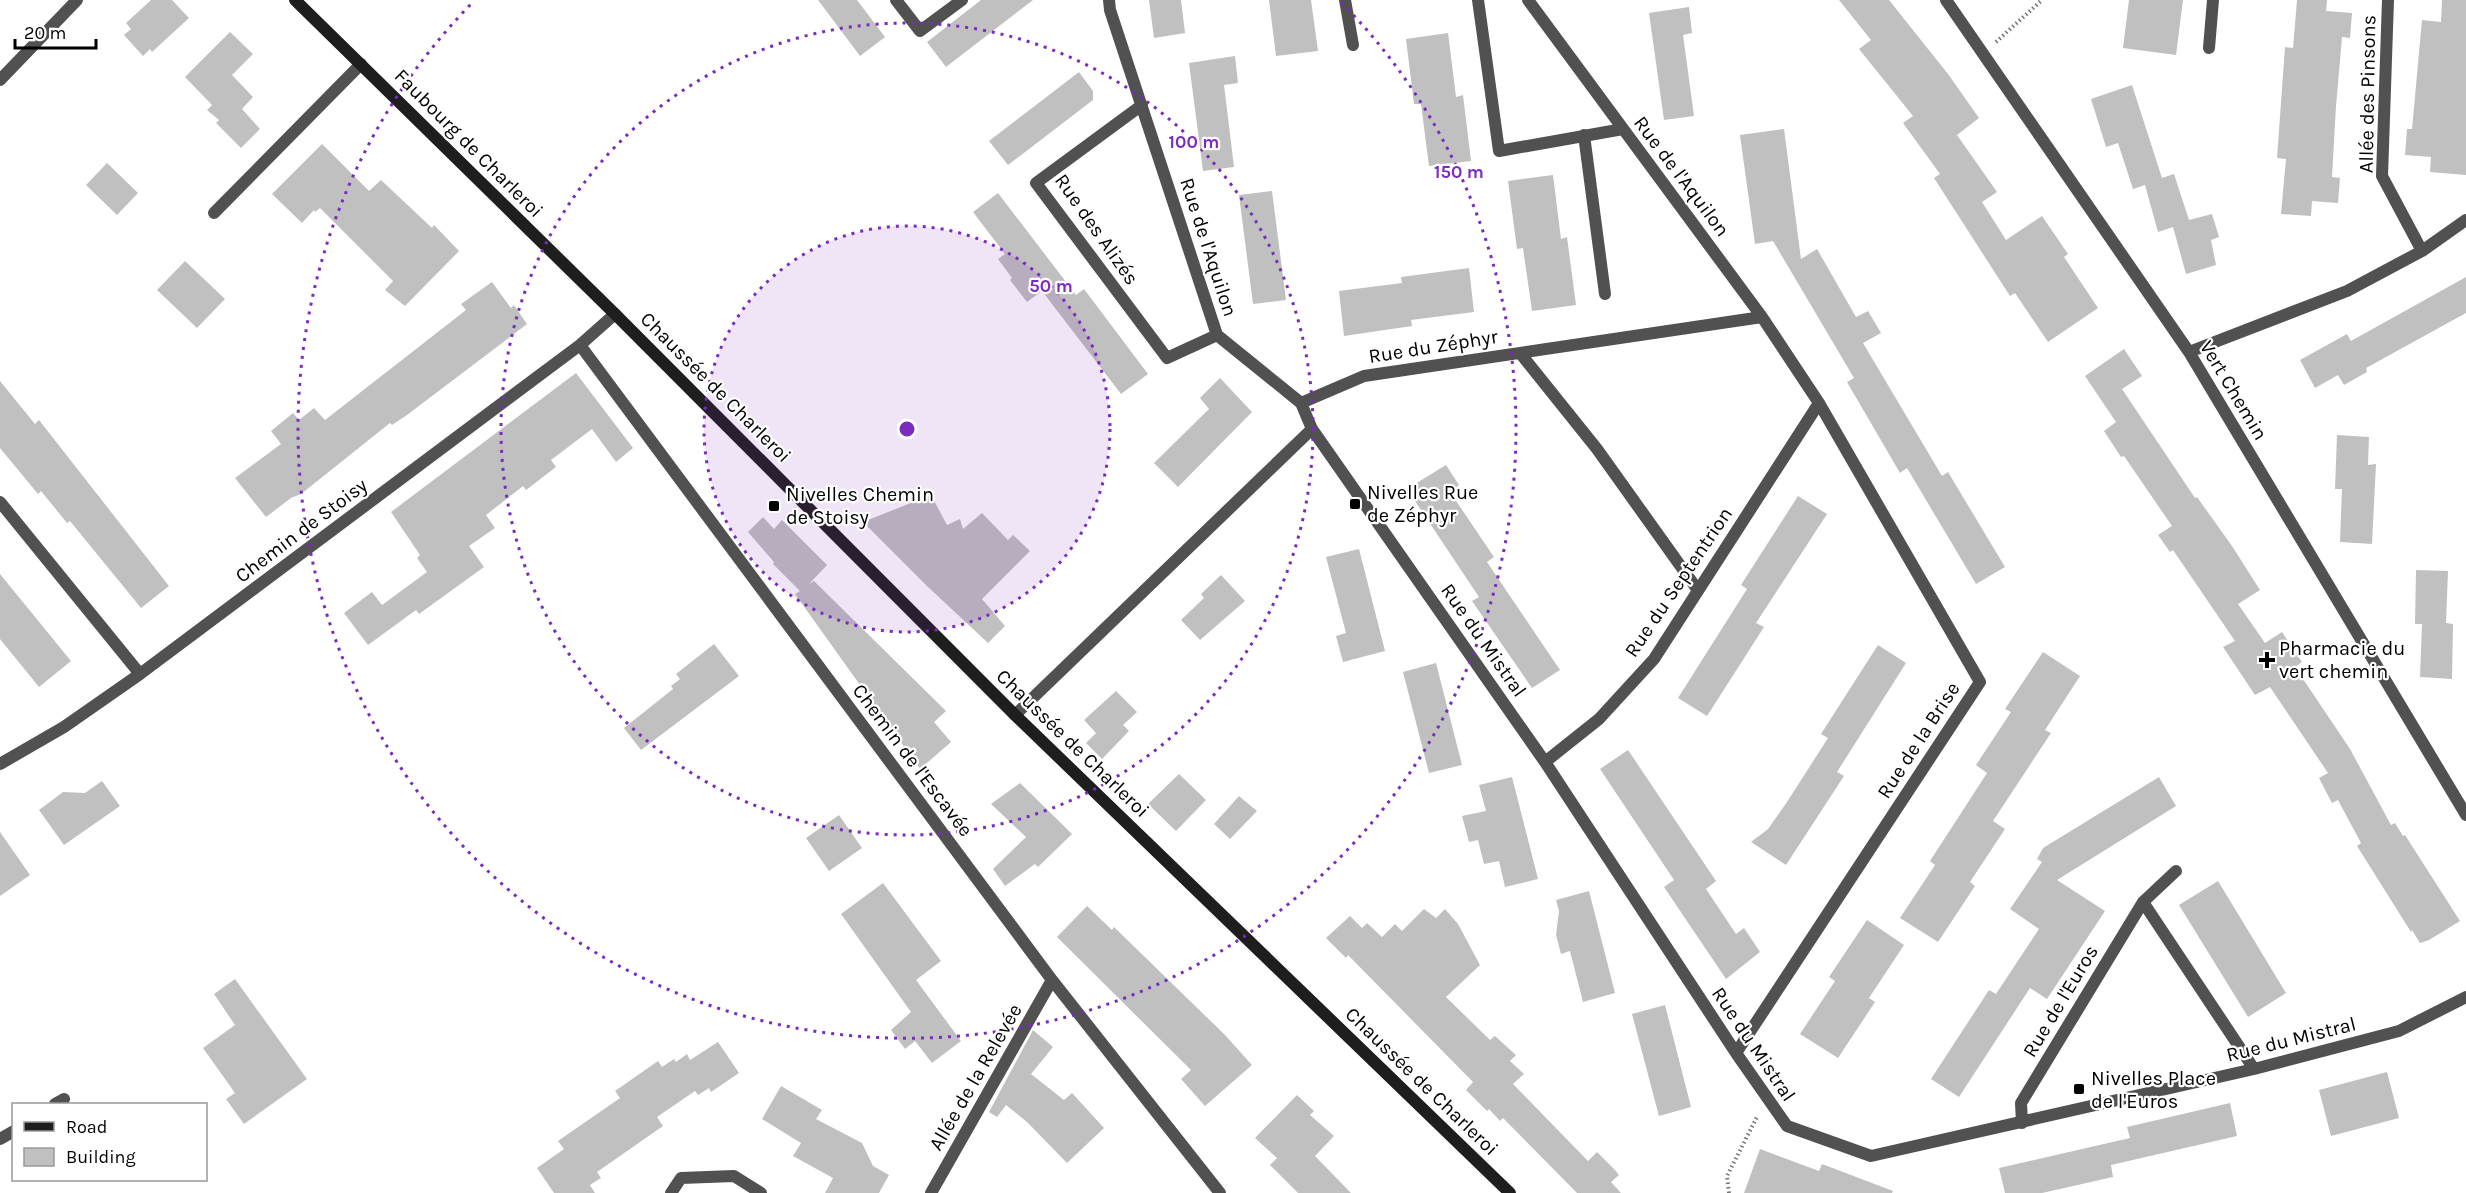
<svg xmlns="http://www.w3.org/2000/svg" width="2466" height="1193" viewBox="0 0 2466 1193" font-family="Karla,sans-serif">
<rect width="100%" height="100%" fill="#fff"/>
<!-- building -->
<path fill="#c0c0c0" d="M151,0H172L189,18L152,52L150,49L143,56L124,35L131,29L126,23Z
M818,0H857L885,37L860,56Z
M981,0H1033L946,67L927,42Z
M1149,0H1181L1185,33L1154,38Z
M1269,0H1311L1318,51L1276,56Z
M1839,0H1889L1948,74L1979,118L1957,135L1997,192L1982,202L2006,240L2042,216L2068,254L2064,257L2098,308L2048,342L2015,293L2010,296L1934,178L1940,174L1903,123L1913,116L1859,49L1871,40Z
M2129,0H2183L2176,55L2123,48Z
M2297,0H2327L2326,11L2352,13L2350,38L2342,37L2336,106L2332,177L2340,178L2338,203L2312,201L2311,216L2281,214L2286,159L2277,158L2285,47L2293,48Z
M2442,0H2466V175L2430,172L2431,157L2405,155L2407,129H2412L2422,20L2441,22Z
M1689,7L1692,33L1683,35L1694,116L1664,120L1649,13Z
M230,32L253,54L232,75L253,97L242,109L260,129L241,148L216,123L219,120L207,110L212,105L185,77Z
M1448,33L1456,97L1463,95L1471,161L1429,166L1421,104H1414L1406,39Z
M1235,56L1238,83L1224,85L1234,167L1203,171L1189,63Z
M1079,72L1093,91V100L1008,165L989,141Z
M2132,85L2162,178L2174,174L2189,220L2212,214L2219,237L2211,240L2216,265L2186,274L2173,227L2158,232L2145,185L2133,189L2118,143L2106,147L2091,99Z
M1784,129L1801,259L1817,249L1856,317L1868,311L1881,333L1863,343L1942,476L1948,472L2005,567L1976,584L1907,468L1900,473L1847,382L1854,378L1773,241L1755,244L1740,135Z
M322,144L369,191L381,180L432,228L434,225L459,251L405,306L385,290L393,281L320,208L315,212L314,210L302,223L272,194Z
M107,163L138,193L117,215L86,185Z
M1553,175L1561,239L1567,237L1576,305L1532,311L1523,248L1517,249L1508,181Z
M1272,191L1286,300L1253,304L1239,195Z
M998,193L1076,295L1084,289L1148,374L1121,394L1042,291L1027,302L1010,280L1012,278L998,259L1005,254L973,212Z
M185,261L225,299L197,328L157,290Z
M1469,268L1474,312L1411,320L1412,326L1344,336L1339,291L1402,283L1401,277Z
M2466,277V313L2366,368L2367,372L2344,385L2338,375L2315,388L2300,360L2347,334L2351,341Z
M492,282L511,308L514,305L527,324L407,415L392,425L390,423L301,494L291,498L266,517L235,478L281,444L271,431L293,413L299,420L314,408L325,420L466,310L461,304Z
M2124,349L2142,376L2122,389L2195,498L2197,497L2232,546L2260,590L2238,604L2265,643L2282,632L2302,662L2295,667L2350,749L2391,825L2395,823L2403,836L2405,835L2460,921L2429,940L2420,943L2412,930L2411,932L2357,846L2361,843L2338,800L2332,803L2319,778L2328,773L2270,687L2255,695L2223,647L2235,641L2173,550L2170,552L2158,535L2172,526L2124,456L2121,457L2104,431L2116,422L2085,376Z
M576,373L633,448L616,462L592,429L551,460L556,467L526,490L523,486L486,515L495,528L469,546L484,567L419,614L416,610L368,645L344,613L372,592L382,605L427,572L417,558L420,555L391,512Z
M1220,378L1252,412L1178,487L1154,463L1209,409L1200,398Z
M0,381L35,424L39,420L169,586L141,608L70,521L67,523L41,491L38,494L0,448Z
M2337,435L2369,437L2368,465L2376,464L2372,544L2340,542L2342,489H2335Z
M1446,465L1459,485L1450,492L1494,557L1487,562L1560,670L1532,688L1472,601L1479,597L1407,489Z
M931,495L947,525L960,519L963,529L982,513L1008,540L1013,535L1030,551L982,599L1005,626L988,643L927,586L863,522Z
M1798,496L1827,514L1756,623L1764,627L1707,716L1678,698L1747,589L1741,585Z
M763,517L774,529L782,520L827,565L809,584L814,581L946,711L934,722L951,742L920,769L795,594L800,591L773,564L774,562L748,532Z
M1359,549L1385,651L1343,662L1336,636L1346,633L1326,557Z
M2416,570L2448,571L2446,623L2453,624L2452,679L2420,677L2422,624H2415Z
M0,574L71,661L39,687L0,639Z
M1221,575L1245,601L1200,640L1181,620L1204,598L1201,594Z
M714,644L739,676L641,750L624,728L673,689L671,686L680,679L676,674Z
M1878,645L1906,663L1837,772L1844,776L1786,865L1751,842L1768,829L1787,802L1828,738L1821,734Z
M2043,652L2080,676L2045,730L2051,733L1993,821L2005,829L1970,882L1975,886L1938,942L1900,918L1935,865L1930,861L1987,773L1976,765L2011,712L2005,709Z
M1436,663L1462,765L1429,773L1403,672Z
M1116,691L1137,712L1123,725L1129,731L1102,759L1086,743L1096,733L1084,720Z
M1628,750L1716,881L1706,889L1736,934L1744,928L1760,952L1726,979L1664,887L1674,880L1600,769Z
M1179,774L1206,800L1176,831L1148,804Z
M1512,777L1538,879L1505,887L1499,861L1484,864L1478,840L1469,842L1462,816L1486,811L1479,785Z
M2159,777L2176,806L2057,880L2105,911L2047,999L2030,988L1959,1097L1931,1079L1989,990L1996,994L2039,929L2010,909L2042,862L2037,859L2043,848Z
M102,781L120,806L64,845L39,810L63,792L85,793Z
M1020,783L1072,834L1038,867L1035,864L1005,886L993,869L1026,837L991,804Z
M1239,796L1257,811L1230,839L1214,824Z
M839,815L862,848L829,871L806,838Z
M0,832L30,875L0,896Z
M2218,881L2286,993L2248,1017L2179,905Z
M883,883L941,961L916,980L961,1041L932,1063L915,1041L905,1049L891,1030L911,1012L841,914Z
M1589,891L1615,993L1583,1002L1570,951L1561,954L1556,935L1559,911L1556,900Z
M1087,906L1112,930L1114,927L1225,1035L1252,1065L1205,1106L1181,1079L1191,1070L1057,937Z
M1424,909L1436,918L1445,909L1458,924L1480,965L1446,997L1490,1040L1495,1036L1516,1055L1510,1061L1524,1074L1513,1084L1588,1161L1597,1152L1615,1170L1619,1175L1611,1182L1621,1193H1577L1503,1118L1500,1121L1489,1109L1487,1111L1466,1090L1473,1082L1348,955L1346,958L1326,938L1350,916L1362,928L1367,923L1382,937L1395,924L1402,931Z
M1867,920L1904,945L1869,998L1875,1002L1838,1058L1800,1034L1835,981L1829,977Z
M235,979L307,1079L244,1124L226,1099L235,1093L203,1048L235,1025L214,994Z
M1665,1005L1691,1107L1659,1116L1632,1014Z
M1033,1030L1053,1047L1031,1074L1064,1100L1072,1093L1104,1128L1067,1163L1027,1122L1006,1105L997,1117L989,1112Z
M718,1042L739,1073L711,1092L709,1088L698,1095L695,1091L657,1117L663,1126L597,1172L601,1178L590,1185L595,1193H554L537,1168L564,1149L558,1141L620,1098L615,1091L658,1061L662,1067L674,1059L676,1062L687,1054L690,1060Z
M2387,1072L2399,1118L2331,1136L2319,1090Z
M781,1086L822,1110L816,1119L862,1143L873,1166L889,1175L879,1193H825L833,1178L793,1156L801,1143L762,1119Z
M1297,1095L1314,1111L1310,1115L1334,1136L1315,1156L1351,1193H1298L1270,1165L1277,1158L1255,1138Z
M2230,1103L2237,1136L2111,1165L2113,1177L2042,1193H2005L1999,1168L2130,1138L2127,1127Z
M1760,1149L1819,1171L1822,1164L1893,1191L1892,1193H1744Z"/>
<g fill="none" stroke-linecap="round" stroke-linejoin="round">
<!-- path -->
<path stroke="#737373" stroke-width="4" stroke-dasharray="1.5 3" stroke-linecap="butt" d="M1996,42L2042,0
M1729,1193L1727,1176L1757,1117"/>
<!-- lane -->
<path stroke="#515151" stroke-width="12" d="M0,80L77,0
M214,213L361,64
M55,1104L64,1099
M0,1139L14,1131"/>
<!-- street -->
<path stroke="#515151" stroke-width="12" d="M896,0L920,31L962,0
M1109,0L1110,10L1217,335L1301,403
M1345,0L1353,45
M1478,0L1499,151L1623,129
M1528,0L1762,317L1819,403L1980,682L1736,1053
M1946,0L2189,352L2466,815
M2388,0L2382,176L2422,251
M2209,48L2213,0
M1142,105L1036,183L1167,358L1217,335
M1584,135L1605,294
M1762,317L1364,376L1301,403L1312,429L1545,762L1736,1053L1787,1126L1871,1156L2254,1069L2399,1031L2466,997
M580,345L1052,980L1220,1193
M2189,352L2347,291L2422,251L2466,220
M1520,353L1597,449L1697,589
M0,502L140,674
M1015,715L1312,429
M1545,762L1599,719L1654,659L1819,403
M0,764L64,727L140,674L580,345L615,314
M2143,902L2254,1069
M2022,1123L2021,1103L2143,902L2176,871
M671,1193L681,1178L734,1176L761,1193
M931,1193L1052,980"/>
<!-- secondary -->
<path stroke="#1e1e1e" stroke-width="12" d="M295,0L615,314L1015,715L1510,1193"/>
</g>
<!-- distance rings -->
<circle cx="907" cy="429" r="203" fill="#7b2cbf" fill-opacity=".12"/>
<g fill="none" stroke="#7b2cbf" stroke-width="3" stroke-dasharray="3 6">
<circle cx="907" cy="429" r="203"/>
<circle cx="907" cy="429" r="406"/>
<path d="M1341 2A609 609 0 1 1 473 2"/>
</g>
<!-- markers -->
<g fill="#000" stroke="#fff" stroke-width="2">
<rect x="1349" y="498" width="12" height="12" rx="3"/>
<rect x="768" y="500" width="12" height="12" rx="3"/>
<path d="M2264 651h6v6h6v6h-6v6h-6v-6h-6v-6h6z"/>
<rect x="2073" y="1083" width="12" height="12" rx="3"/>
</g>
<g text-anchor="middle" stroke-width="4.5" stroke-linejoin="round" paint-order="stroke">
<!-- street labels -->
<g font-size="20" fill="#000" stroke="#fff">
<text transform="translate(2367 94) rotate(-89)" y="7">Allée des Pinsons</text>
<text transform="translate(469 143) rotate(45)" y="7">Faubourg de Charleroi</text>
<text transform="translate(1682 176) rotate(53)" y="7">Rue de l'Aquilon</text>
<text transform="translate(1097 229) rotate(55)" y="7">Rue des Alizés</text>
<text transform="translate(1209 247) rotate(72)" y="7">Rue de l'Aquilon</text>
<text transform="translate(1433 346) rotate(-9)" y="7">Rue du Zéphyr</text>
<text transform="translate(716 387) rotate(45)" y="7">Chaussée de Charleroi</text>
<text transform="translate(2234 390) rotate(59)" y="7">Vert Chemin</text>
<text transform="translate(301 530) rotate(-37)" y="7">Chemin de Stoisy</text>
<text transform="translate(1678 582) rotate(-56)" y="7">Rue du Septentrion</text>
<text transform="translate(1484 640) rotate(55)" y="7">Rue du Mistral</text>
<text transform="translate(1918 740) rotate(-57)" y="7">Rue de la Brise</text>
<text transform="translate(1073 743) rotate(44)" y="7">Chaussée de Charleroi</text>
<text transform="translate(913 760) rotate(53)" y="7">Chemin de l'Escavée</text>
<text transform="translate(2060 1001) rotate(-59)" y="7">Rue de l'Euros</text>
<text transform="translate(2291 1039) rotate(-14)" y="7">Rue du Mistral</text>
<text transform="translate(1754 1044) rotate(56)" y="7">Rue du Mistral</text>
<text transform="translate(975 1077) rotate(-60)" y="7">Allée de la Relevée</text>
<text transform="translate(1422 1081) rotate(44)" y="7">Chaussée de Charleroi</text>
</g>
<!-- poi labels -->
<g font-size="20" fill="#000" stroke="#fff" text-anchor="start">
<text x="1367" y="499">Nivelles Rue<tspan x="1367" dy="23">de Zéphyr</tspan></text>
<text x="786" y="501">Nivelles Chemin<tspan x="786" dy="23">de Stoisy</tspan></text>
<text x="2279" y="655">Pharmacie du<tspan x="2279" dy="23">vert chemin</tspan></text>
<text x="2091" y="1085">Nivelles Place<tspan x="2091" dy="23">de l'Euros</tspan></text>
</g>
</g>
<circle cx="907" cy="429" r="9" fill="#7b2cbf" stroke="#fff" stroke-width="3"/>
<g font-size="18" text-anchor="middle" font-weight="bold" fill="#7b2cbf" stroke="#fff" stroke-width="4.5" stroke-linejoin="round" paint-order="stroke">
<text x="1194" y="148">100 m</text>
<text x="1459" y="178">150 m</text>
<text x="1051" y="292">50 m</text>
</g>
<!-- legend -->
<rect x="12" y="1103" width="195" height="78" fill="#ffffff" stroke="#999999" stroke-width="1.5"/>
<rect x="24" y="1122" width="30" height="9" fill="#1e1e1e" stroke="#999999" stroke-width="1.5"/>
<text x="66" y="1133" font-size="18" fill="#000000">Road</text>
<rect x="24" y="1148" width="30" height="18" fill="#c0c0c0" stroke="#999999" stroke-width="1.5"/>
<text x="66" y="1163" font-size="18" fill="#000000">Building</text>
<!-- scale -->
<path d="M15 39v9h81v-9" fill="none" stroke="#000000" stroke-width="3"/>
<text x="24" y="39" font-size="18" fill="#000000" stroke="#ffffff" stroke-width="4.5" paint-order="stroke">20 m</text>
</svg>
